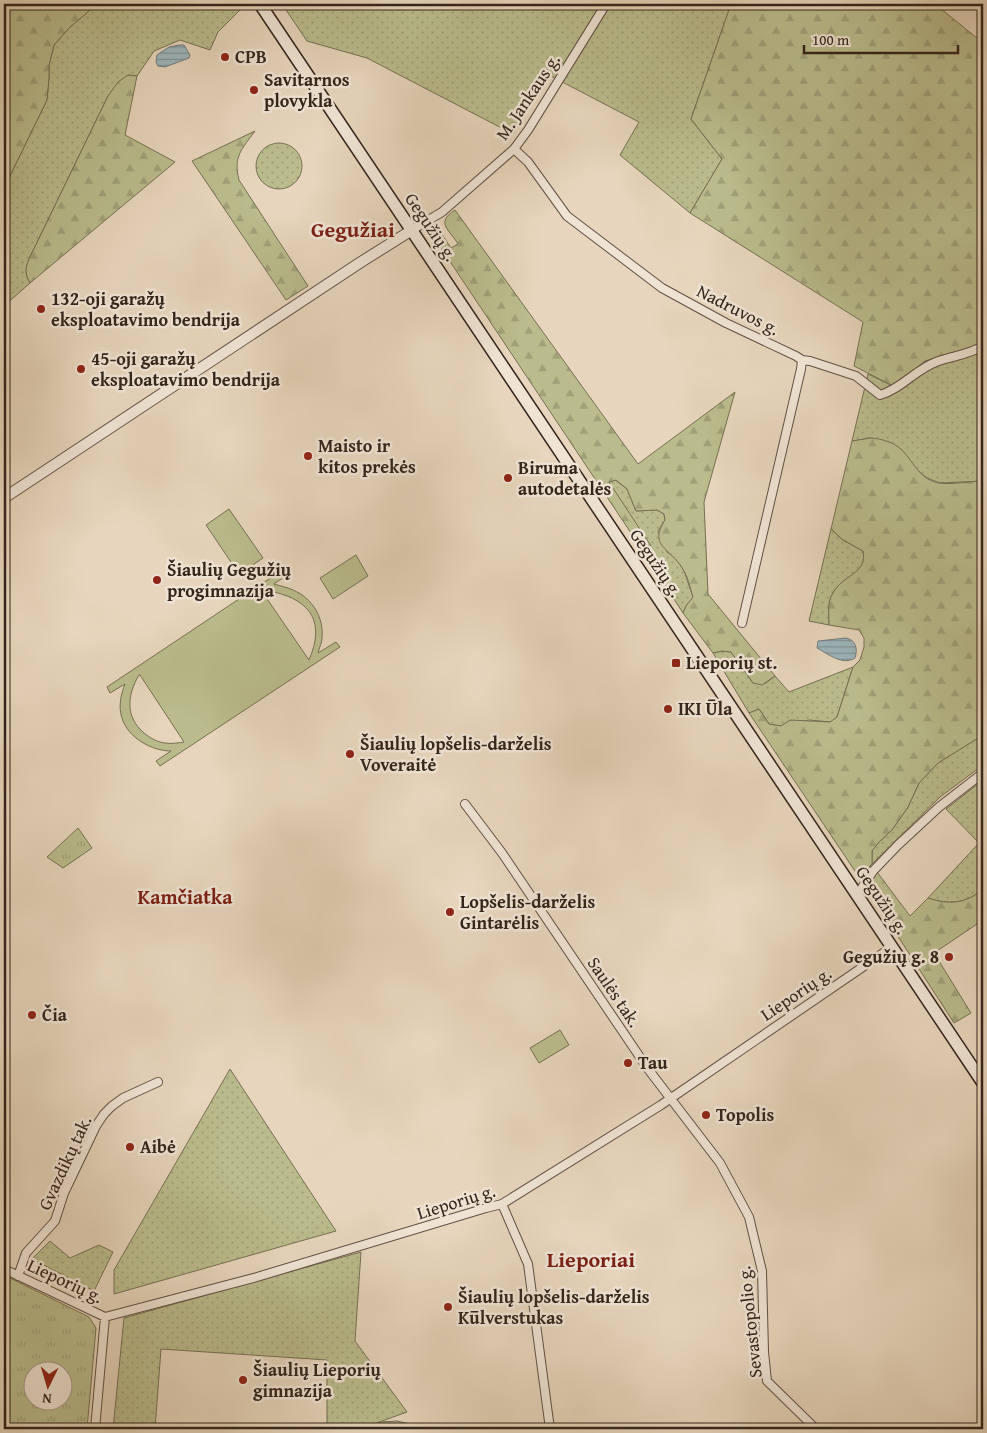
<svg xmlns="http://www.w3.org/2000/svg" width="987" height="1433" viewBox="0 0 987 1433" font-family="'Gentium Book Plus',serif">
<defs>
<pattern id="grass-dots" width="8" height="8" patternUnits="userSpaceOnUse" patternTransform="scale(1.25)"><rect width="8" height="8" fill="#babc8d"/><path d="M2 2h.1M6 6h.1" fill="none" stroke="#a0a179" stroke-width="1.8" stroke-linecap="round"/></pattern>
<pattern id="forest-firs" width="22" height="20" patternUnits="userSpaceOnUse" patternTransform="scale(1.25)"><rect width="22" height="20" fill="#babc8d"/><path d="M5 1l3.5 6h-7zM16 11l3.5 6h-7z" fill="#a0a179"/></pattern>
<pattern id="park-tufts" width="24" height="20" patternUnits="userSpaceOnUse" patternTransform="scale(1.25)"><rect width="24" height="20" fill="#babc8d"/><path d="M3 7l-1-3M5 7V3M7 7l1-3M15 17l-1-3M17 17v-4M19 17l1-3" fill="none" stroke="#a0a179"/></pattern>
<pattern id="water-rules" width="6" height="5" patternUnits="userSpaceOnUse" patternTransform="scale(1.25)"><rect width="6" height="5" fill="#9db6bd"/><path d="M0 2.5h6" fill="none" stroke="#819499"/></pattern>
</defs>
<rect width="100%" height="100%" fill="#e7d6bd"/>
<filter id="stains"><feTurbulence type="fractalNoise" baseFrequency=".004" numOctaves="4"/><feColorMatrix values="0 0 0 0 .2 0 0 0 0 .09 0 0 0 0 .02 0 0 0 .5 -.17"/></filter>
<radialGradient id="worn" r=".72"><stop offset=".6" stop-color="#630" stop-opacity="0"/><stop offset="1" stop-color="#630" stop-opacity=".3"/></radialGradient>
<!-- grass -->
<path fill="url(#grass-dots)" stroke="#767054" d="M97,4H246L218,32L210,50L180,40L154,51L137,76L128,75L108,96L29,259C25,269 25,274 30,283L4,306V188L47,100L49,78V65L54,45L69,28Z
M282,4H731L691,119L722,159L690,213L620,155L639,122L549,75L513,134L367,58L307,41Z
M256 166a23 23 0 1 1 46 0a23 23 0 1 1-46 0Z
M983,341V481L940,483L927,478L917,470L902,450L871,438L852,441L868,374L893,386L925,362L974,346Z
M615,480L627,489L636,511L657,510L664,514L665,520L658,531L667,552L675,558L683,568L693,597L686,606L683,613L639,545L642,546L608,482Z
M831,529L843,540L863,551C868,575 842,575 833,593C827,602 829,614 829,625L809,621Z
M722,651L731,652L753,683H766L775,676L789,692L853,667L837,717L831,722L809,720L781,726L769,724L759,709L749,713L713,653Z
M983,735V765L940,797L872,864V851L879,842L892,830L908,807L919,783L938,763Z
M983,780V889C966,904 948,905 928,898L979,843L946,809Z
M230,1069L336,1231L114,1294V1270Z
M50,1241L70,1258L99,1245L113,1252L94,1291L32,1259Z
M361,1252L355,1341L407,1412L360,1429H327V1360L161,1349L155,1429H113L124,1318Z"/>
<!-- forest -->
<path fill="url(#forest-firs)" stroke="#767054" d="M12,4H97L69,28L54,45L49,65V78L47,100L4,188V10Z
M731,4H935L983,43V341L974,346L925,361L893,386L854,366L863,322L690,213L722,159L691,119Z
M128,75L137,76L125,135L175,162L30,283C25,274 25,269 29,259L108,96L118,82Z
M255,131C242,149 233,156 239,180L308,286L286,300L192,161Z
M455,210L638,464L735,392L704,502L708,594L775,676L762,685L753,683L731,652L722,651L713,653L683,613L686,606L693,597C690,588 688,576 682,568C670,547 648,547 665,520L664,514L657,510L636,511L627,489L616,480L609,482L651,546L639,545L431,233L432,229L437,227L451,248L458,244C449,229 435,223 455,210Z
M871,438C882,439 894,442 903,451C914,463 921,481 940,483C953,485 970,481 983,481V735L938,763L919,783L908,807L892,830L879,842L872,851V864L859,877L749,713L759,709L769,724L781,726L790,720L830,722L837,717L853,667L860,660L864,647V638L859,630L829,625C829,614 827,602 833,593C842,575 868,574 863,551L843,540L831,529L852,441Z
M877,872L910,916L928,898C948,905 966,904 983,889V920L934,953L971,1013L954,1023L868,890L869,884Z"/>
<!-- park -->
<path fill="url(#park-tufts)" stroke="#767054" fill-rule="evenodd" d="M78,828L92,848L63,868L47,857Z
M4,1275L89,1317L96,1328L87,1429H4ZM32,1370H62V1400H32Z"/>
<!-- pitch -->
<path fill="#babc8d" stroke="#767054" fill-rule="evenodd" d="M229,509L263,558L239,574L206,525Z
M356,555L368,576L333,599L320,578Z
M287,567L290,573L274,584C280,586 287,587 293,590C312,598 324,617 322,638C322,643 319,648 318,653L336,642L340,647L160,766L156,761L171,751C152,751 128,738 122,718C118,707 121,694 125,684L110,693L107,687ZM274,592C312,601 325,623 309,660L263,593ZM139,675H140L184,742C178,743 171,744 165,743C157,742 150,738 144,733C125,717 127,695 139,675Z
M560,1030L569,1045L539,1063L530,1048Z
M397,1421L410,1424L419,1429H360L381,1422Z"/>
<!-- water -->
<path fill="url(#water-rules)" stroke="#737c7c" d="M179,45H184L190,55L189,58L165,67L158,66L156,62L157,55L169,47Z
M846,638C856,640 858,649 855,658C843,666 828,654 817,648L818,641Z"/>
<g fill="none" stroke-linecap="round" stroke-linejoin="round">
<!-- minor casing -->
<g stroke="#605144" stroke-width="10">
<path id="minor" d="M514,149L528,162L567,216L662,288L726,323L796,356L802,360L810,361L856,376L880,395C901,389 915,370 936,362C952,356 968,355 983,346
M412,230L442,212L514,149L528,130L606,4
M742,623L801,369L802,360
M465,804L502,853L648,1069L720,1163L749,1217L762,1271L764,1352L767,1381L816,1429
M857,895L873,871L898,845L939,807L983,773
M502,1204L528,1264L550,1429
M4,1269L105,1317L257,1277L486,1208L502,1204L661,1105L892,947
M18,1276L26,1253L55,1221L64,1193L96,1126L104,1114L112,1106L123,1098L158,1082
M95,1429L105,1317"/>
</g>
<!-- tertiary casing -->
<g stroke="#605144" stroke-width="12">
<path id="tertiary" d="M4,498L361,262L412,230"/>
</g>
<!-- secondary casing -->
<g stroke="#33251b" stroke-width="14">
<path id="secondary" d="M260,4L983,1083"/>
</g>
<!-- minor -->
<use href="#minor" stroke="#efe4d4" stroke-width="8"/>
<!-- tertiary -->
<use href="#tertiary" stroke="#efe4d4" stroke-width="10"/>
<!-- secondary -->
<use href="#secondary" stroke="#efe4d4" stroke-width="11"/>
</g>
<!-- markers -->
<g fill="#8f2418" stroke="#efe4d4" stroke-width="2">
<circle cx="225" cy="57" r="5"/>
<circle cx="254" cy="90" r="5"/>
<circle cx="41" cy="309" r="5"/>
<circle cx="81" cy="369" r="5"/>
<circle cx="308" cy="456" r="5"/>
<circle cx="508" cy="478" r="5"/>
<circle cx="157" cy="580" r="5"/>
<rect x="671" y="658" width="10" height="10" rx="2.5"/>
<circle cx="668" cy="709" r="5"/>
<circle cx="350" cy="754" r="5"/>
<circle cx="450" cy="912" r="5"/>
<circle cx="949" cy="957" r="5"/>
<circle cx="32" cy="1015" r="5"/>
<circle cx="628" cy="1063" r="5"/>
<circle cx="706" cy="1115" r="5"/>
<circle cx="130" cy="1147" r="5"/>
<circle cx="448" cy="1307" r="5"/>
<circle cx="243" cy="1380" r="5"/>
</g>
<g text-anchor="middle" stroke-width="5" stroke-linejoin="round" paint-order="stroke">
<!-- poi labels -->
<g font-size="18" font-weight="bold" fill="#33251b" stroke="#efe4d4" text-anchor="start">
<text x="235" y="63">CPB</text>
<text x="264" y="86">Savitarnos<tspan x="264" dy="21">plovykla</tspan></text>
<text x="51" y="305">132-oji garažų<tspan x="51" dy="21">eksploatavimo bendrija</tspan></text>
<text x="91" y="365">45-oji garažų<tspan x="91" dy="21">eksploatavimo bendrija</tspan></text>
<text x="318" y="452">Maisto ir<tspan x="318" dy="21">kitos prekės</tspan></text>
<text x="518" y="474">Biruma<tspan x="518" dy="21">autodetalės</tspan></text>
<text x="167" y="576">Šiaulių Gegužių<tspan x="167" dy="21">progimnazija</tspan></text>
<text x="686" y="669">Lieporių st.</text>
<text x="678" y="715">IKI Ūla</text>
<text x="360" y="750">Šiaulių lopšelis-darželis<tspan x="360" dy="21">Voveraitė</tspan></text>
<text x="460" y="908">Lopšelis-darželis<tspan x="460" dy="21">Gintarėlis</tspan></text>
<text x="939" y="963" text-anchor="end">Gegužių g. 8</text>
<text x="42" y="1021">Čia</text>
<text x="638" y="1069">Tau</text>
<text x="716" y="1121">Topolis</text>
<text x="140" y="1153">Aibė</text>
<text x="458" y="1303">Šiaulių lopšelis-darželis<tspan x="458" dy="21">Kūlverstukas</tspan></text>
<text x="253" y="1376">Šiaulių Lieporių<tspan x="253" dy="21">gimnazija</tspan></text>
</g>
<!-- street labels -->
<g font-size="18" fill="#33251b" stroke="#efe4d4">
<text transform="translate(528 97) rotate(-56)" y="6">M. Jankaus g.</text>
<text transform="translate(431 227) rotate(56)" y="6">Gegužių g.</text>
<text transform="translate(738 310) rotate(27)" y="6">Nadruvos g.</text>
<text transform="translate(656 563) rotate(56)" y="6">Gegužių g.</text>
<text transform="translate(882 900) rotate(56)" y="6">Gegužių g.</text>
<text transform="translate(614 992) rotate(56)" y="6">Saulės tak.</text>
<text transform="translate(796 994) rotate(-34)" y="6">Lieporių g.</text>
<text transform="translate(65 1163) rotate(-65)" y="6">Gvazdikų tak.</text>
<text transform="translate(456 1202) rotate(-17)" y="6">Lieporių g.</text>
<text transform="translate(65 1281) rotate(25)" y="6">Lieporių g.</text>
<text transform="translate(750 1322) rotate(-96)" y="6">Sevastopolio g.</text>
</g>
<!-- quarter labels -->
<g font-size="20" font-weight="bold" fill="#7a1f14" stroke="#efe4d4">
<text x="185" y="904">Kamčiatka</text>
</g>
<!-- district labels -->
<g font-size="22" font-weight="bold" fill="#7a1f14" stroke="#efe4d4">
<text x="353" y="237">Gegužiai</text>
<text x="591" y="1267">Lieporiai</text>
</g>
</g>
<!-- margin -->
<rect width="987" height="1433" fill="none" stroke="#e7d6bd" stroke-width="20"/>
<rect x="5" y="5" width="977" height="1423" fill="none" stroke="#33251b" stroke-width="2.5"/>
<rect x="10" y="10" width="967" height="1413" fill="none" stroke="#33251b"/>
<!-- north arrow -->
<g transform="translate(48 1386) rotate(185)"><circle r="24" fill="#efe4d4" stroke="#a4988a"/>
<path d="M0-4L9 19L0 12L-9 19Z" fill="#8f2418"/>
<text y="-8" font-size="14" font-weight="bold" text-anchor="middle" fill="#33251b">N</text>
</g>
<!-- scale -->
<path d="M804 45v8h154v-8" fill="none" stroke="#33251b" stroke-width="2.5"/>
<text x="812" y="45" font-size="15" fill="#33251b" stroke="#efe4d4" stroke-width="4" paint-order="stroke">100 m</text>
<rect width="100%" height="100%" filter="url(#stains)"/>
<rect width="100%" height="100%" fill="url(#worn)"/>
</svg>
